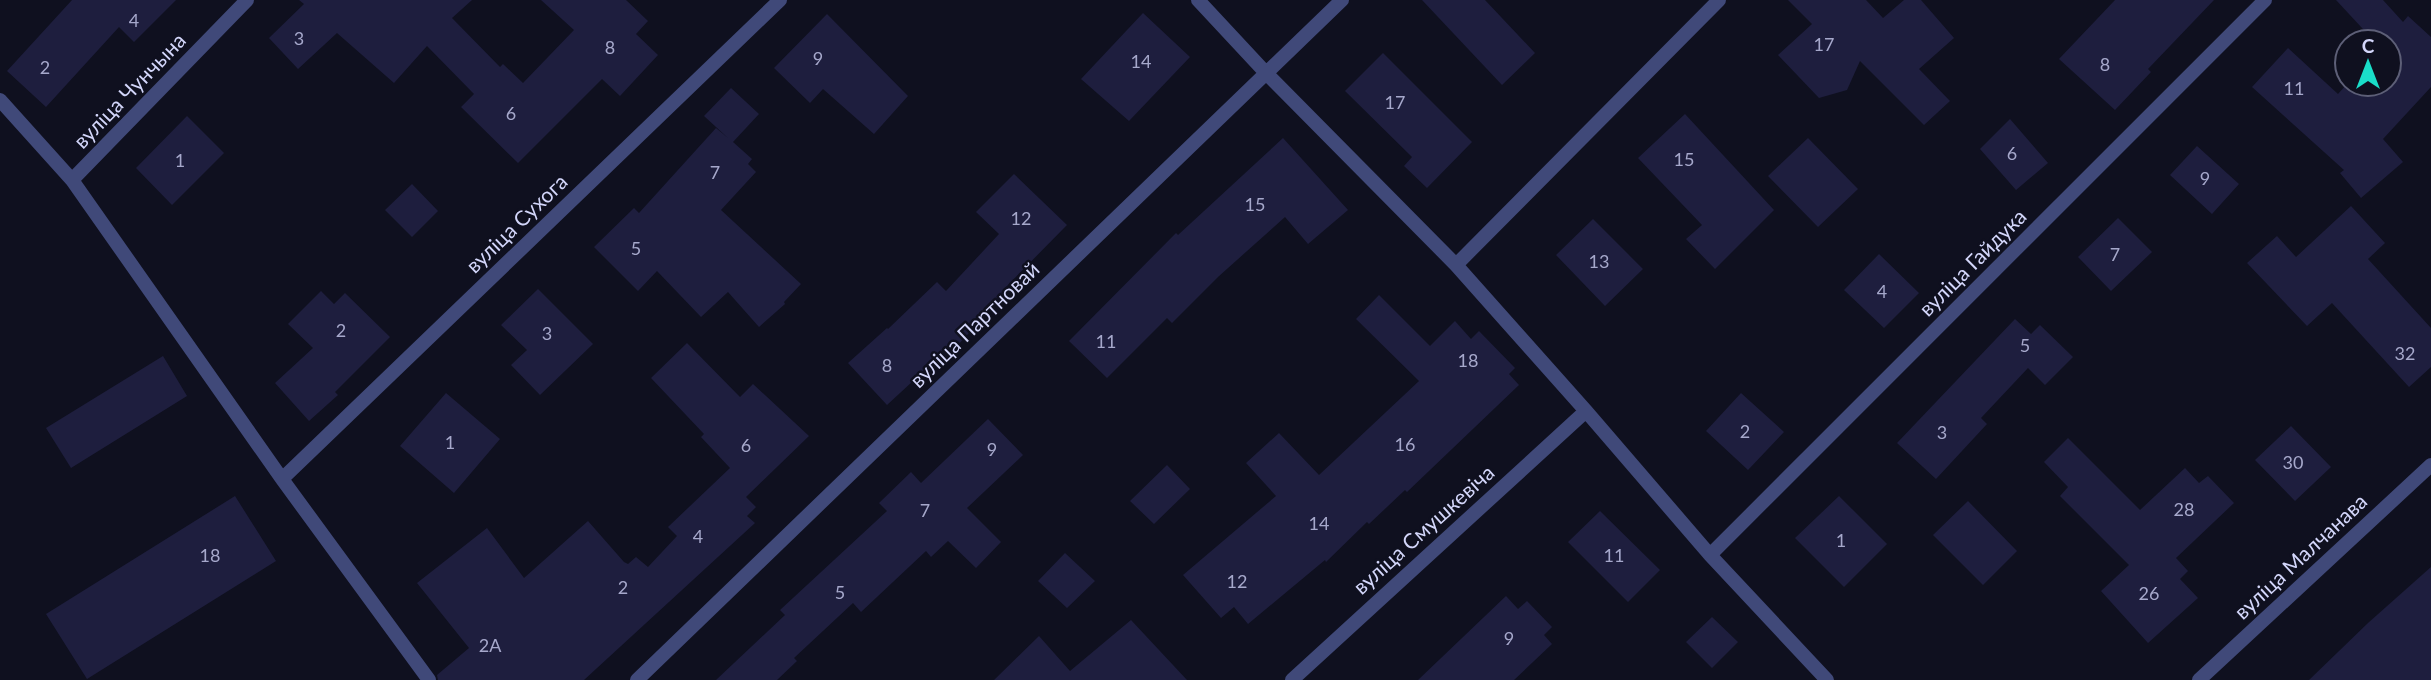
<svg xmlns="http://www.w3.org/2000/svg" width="2431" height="680" viewBox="0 0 2431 680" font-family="Lato,sans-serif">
<rect width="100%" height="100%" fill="#0f101f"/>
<!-- building -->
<path fill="#1e1e3e" d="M72,0H176L134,42L119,27L46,107L7,71Z
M299,0H472L452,18L500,67L503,64L523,83L574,30L541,0H626L648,21L636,34L658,55L620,96L602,79L518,163L461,107L474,94L427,46L394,83L337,33L298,69L269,38L304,4Z
M1422,0H1485L1535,53L1502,85Z
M1788,0H1866L1883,18L1904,0H1921L1954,38L1919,69L1950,101L1924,125L1860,61L1847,90L1819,98L1778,55L1812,24Z
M2115,0H2214L2148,69L2151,72L2115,110L2059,59Z
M2336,0H2383L2403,22L2408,16L2431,37V87L2383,139L2403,162L2361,198L2340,173L2344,170L2252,87L2288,48L2338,94L2347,84H2389V42H2375Z
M1143,13L1190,57L1129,121L1081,79Z
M827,14L908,96L874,134L823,89L810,103L774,68Z
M1383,53L1472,142L1427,188L1404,166L1412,157L1345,91Z
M731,88L759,114L733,142L752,159L748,164L756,172L721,210L801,284L784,302L785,304L759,327L728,292L701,317L657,271L638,291L594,247L634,208L639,213L716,128L728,138L704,116Z
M1685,114L1774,210L1715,269L1686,239L1702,225L1638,158Z
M187,116L224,153L172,205L136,168Z
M2010,119L2048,163L2016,190L1980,149Z
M1283,138L1348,210L1308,244L1285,217L1218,277L1172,323L1167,318L1107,378L1069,341L1176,233L1178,235Z
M1808,138L1858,189L1818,227L1768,176Z
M2197,146L2239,184L2212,214L2170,175Z
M1014,174L1067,225L1004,289L1007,292L943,361L939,357L887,405L848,363L887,328L888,329L937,282L946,291L999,234L976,212Z
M412,184L438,211L412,237L385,210Z
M2351,206L2385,243L2368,259L2431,328V367L2409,387L2332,303L2307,326L2247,263L2277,236L2296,257Z
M2118,218L2152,252L2111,291L2078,257Z
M1593,219L1643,269L1605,306L1556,255Z
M1879,254L1919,293L1884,328L1844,290Z
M538,289L593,344L540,395L511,365L527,350L501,325Z
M321,291L334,304L345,293L390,337L335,392L338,395L309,421L275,383L313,348L288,324Z
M1379,295L1430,346L1455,321L1471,339L1479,331L1515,368L1509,374L1519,385L1407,492L1405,490L1369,524L1367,522L1326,562L1325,560L1248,624L1234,607L1221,618L1183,575L1276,496L1246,463L1279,433L1319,475L1419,381L1356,319Z
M2015,319L2031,334L2040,325L2073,357L2045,385L2028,368L1981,418L1987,424L1936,479L1897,443Z
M687,343L740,397L753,384L809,436L746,497L756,507L747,516L755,523L584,680H438L437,675L469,648L417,583L487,528L524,578L588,521L624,562L628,564L636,557L648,567L677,536L668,527L730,468L701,437L704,434L651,378Z
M163,356L187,396L71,468L46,428Z
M446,393L500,439L454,493L400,446Z
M1741,393L1784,432L1748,470L1706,431Z
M988,419L1023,455L967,508L1001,542L976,568L948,541L931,557L926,551L861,612L853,603L794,658L797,661L777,680H716L785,615L780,610L887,511L879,503L911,472L921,483Z
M2291,426L2331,467L2295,501L2255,460Z
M2068,438L2140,510L2185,468L2199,483L2208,476L2234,503L2176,558L2188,571L2180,579L2198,598L2148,643L2101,591L2129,565L2060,496L2068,487L2044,462Z
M1167,465L1190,489L1154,524L1130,501Z
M235,496L276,561L87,679L46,614Z
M1839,496L1887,544L1844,587L1795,538Z
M1968,501L2017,551L1983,585L1933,535Z
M1600,511L1660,570L1628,602L1568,542Z
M1065,553L1095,581L1067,608L1038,581Z
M2431,567V680H2309L2368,623Z
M1506,596L1518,609L1527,601L1552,627L1544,635L1552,644L1514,680H1418Z
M1712,617L1738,642L1712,668L1686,642Z
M1131,620L1187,680H994L1039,636L1070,671Z"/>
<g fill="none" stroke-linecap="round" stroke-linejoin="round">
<!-- street -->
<path stroke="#404979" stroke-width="14" d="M1198,0L1266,73L1456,265L1586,411L1710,555L1827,680
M0,100L72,180L282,479L429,680
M72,180L247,0
M1456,265L1719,0
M282,479L780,0
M1710,555L2265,0
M637,680L1342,0
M1292,680L1586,411
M2199,680L2431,465"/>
</g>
<g text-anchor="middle" stroke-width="5" stroke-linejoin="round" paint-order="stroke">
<!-- number labels -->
<g font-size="18" fill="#a6a8cb">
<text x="134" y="27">4</text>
<text x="299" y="45">3</text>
<text x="1824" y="51">17</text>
<text x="610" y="54">8</text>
<text x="818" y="65">9</text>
<text x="1141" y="68">14</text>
<text x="2105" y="71">8</text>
<text x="45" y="74">2</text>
<text x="2294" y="95">11</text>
<text x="1395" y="109">17</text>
<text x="511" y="120">6</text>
<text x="2012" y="160">6</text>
<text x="1684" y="166">15</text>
<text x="180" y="167">1</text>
<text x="715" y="179">7</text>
<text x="2205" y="185">9</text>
<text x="1255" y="211">15</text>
<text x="1021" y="225">12</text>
<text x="636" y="255">5</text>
<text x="2115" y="261">7</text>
<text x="1599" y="268">13</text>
<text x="1882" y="298">4</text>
<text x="341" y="337">2</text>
<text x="547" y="340">3</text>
<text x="1106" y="348">11</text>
<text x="2025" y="352">5</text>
<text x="2405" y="360">32</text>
<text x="1468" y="367">18</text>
<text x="887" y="372">8</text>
<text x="1745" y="438">2</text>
<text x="1942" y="439">3</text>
<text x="450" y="449">1</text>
<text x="1405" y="451">16</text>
<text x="746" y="452">6</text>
<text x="992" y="456">9</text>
<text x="2293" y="469">30</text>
<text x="2184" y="516">28</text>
<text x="925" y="517">7</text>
<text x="1319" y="530">14</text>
<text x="698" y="543">4</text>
<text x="1841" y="547">1</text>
<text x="210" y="562">18</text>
<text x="1614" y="562">11</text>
<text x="1237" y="588">12</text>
<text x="623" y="594">2</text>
<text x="840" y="599">5</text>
<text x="2149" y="600">26</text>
<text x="1509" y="645">9</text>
<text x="490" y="652">2А</text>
</g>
<!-- street labels -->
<g font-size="21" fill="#d3d6fa" stroke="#0f101f">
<text transform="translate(130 91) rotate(-46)" y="7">вуліца Чунчына</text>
<text transform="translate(517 224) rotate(-44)" y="7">вуліца Сухога</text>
<text transform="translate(1973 263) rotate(-45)" y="7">вуліца Гайдука</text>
<text transform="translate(975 325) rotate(-44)" y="7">вуліца Партновай</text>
<text transform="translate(1424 530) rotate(-42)" y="7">вуліца Смушкевіча</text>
<text transform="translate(2301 557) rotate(-43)" y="7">вуліца Малчанава</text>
</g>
</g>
<!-- north arrow -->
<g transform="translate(2368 63)"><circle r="33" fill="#0f101f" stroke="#5d5f77" stroke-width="2"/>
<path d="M0-5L12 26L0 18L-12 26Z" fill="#1adec9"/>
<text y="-10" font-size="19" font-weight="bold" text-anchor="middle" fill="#d3d6fa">С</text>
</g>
</svg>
